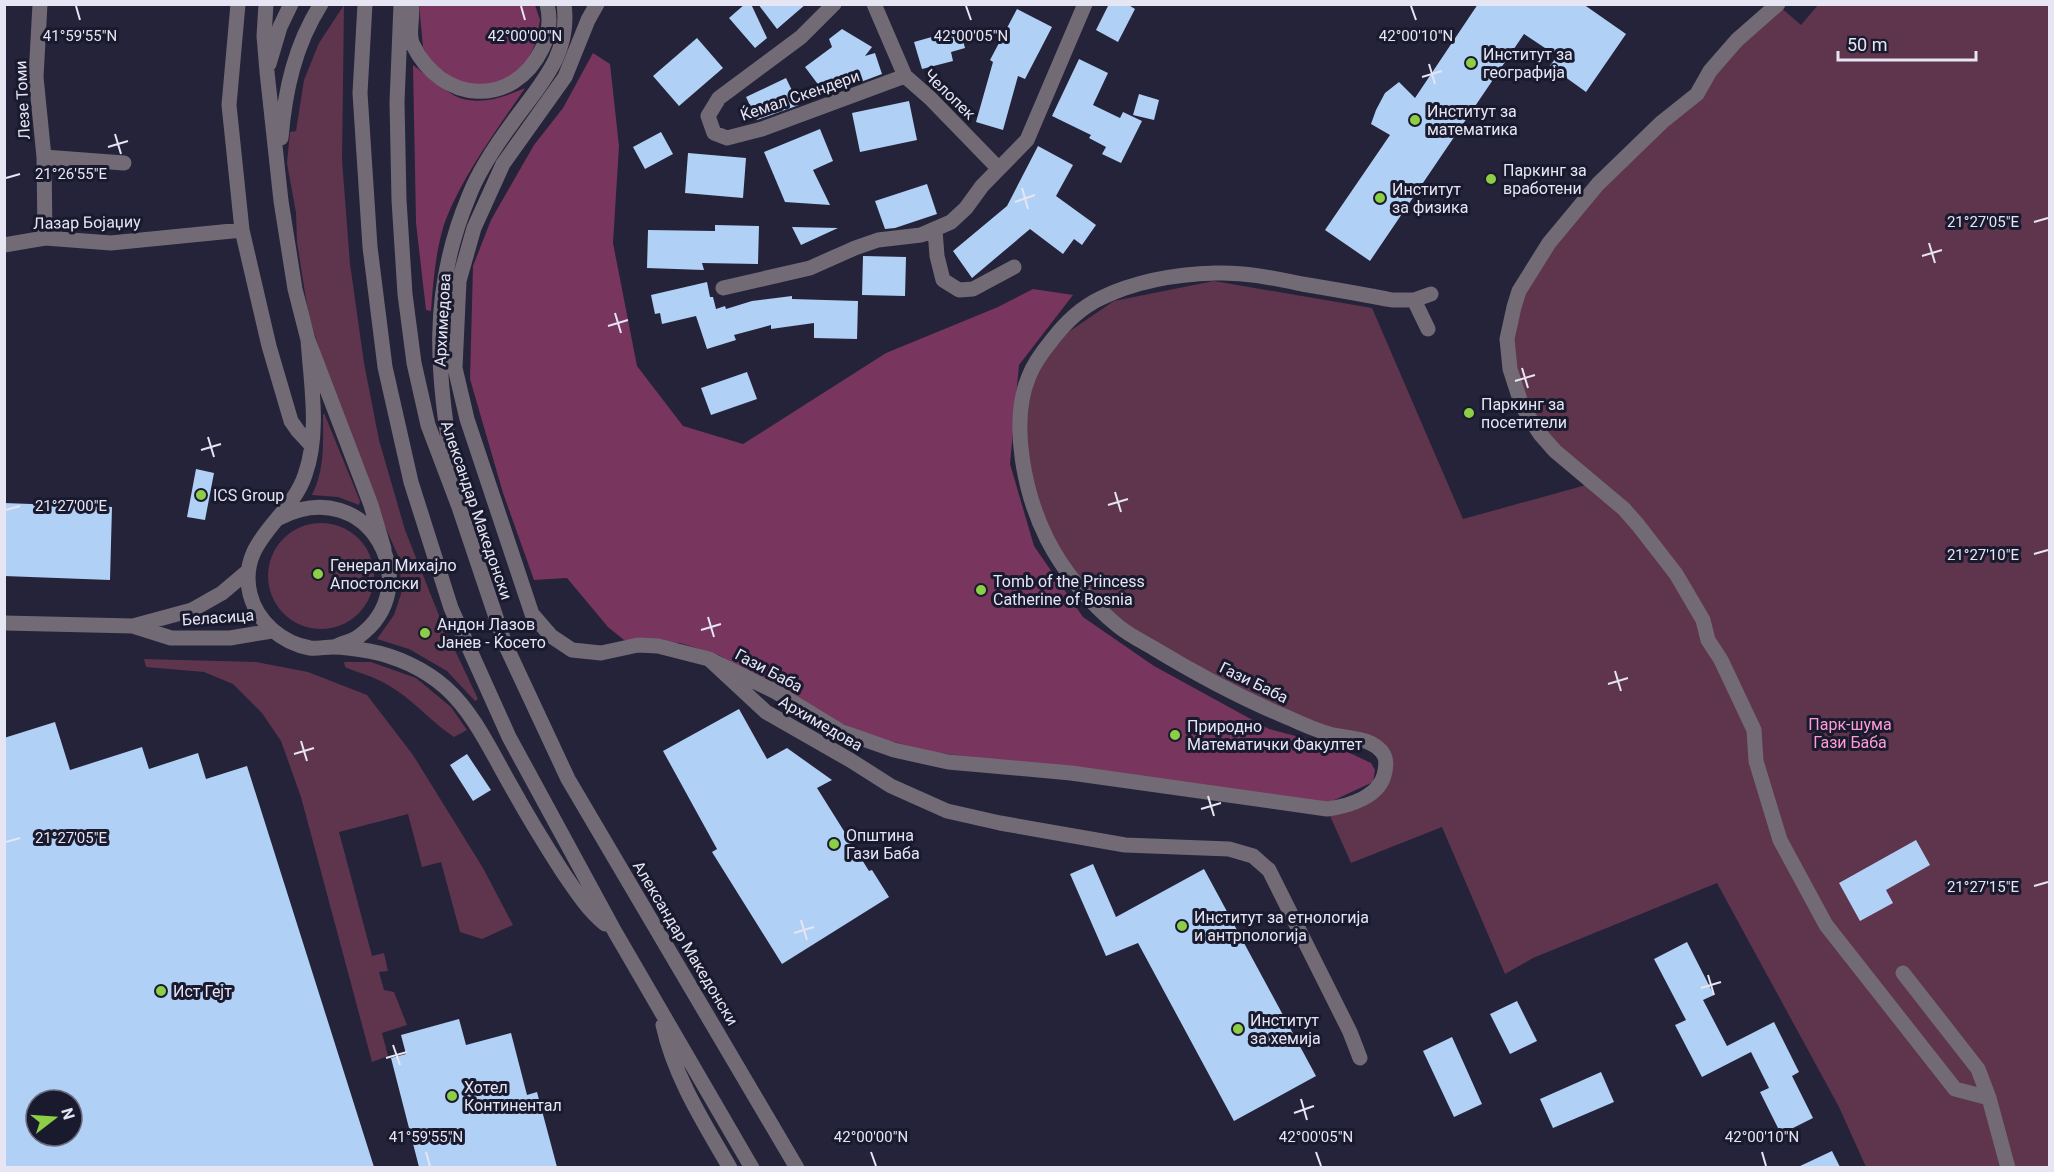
<svg xmlns="http://www.w3.org/2000/svg" width="2054" height="1172" viewBox="0 0 2054 1172" font-family="Roboto,sans-serif">
<rect width="100%" height="100%" fill="#242339"/>
<!-- green -->
<path fill="#5e354d" d="M344,5L342,160L350,264L364,363L379,440L405,530L442,623L478,699L475,701L447,671L409,649L377,639L394,615L401,594L400,560L361,473L333,396L308,312L297,242L296,213L287,163L290,132L296,131L304,80L319,43Z
M1778,5L1801,25L1818,5H2049V1167H1866L1839,1107L1717,883L1533,958L1505,974L1442,827L1351,863L1327,809L1374,791L1384,754L1331,735L1119,627L1052,546L1021,440L1029,378L1058,339L1114,301L1214,281L1372,308L1463,519L1586,485L1522,406L1510,323L1549,243Z
M324,413L360,501L359,505L338,497L312,495C325,469 323,443 323,415Z
M268 576a53 53 0 1 1 106 0a53 53 0 1 1-106 0Z
M144,659L256,662L308,672L367,695L413,755L483,868L513,925L482,939L460,932L441,862L422,867L408,814L339,832L372,956L384,953L388,971L379,972L384,990L394,992L407,1025L382,1033L388,1056L372,1062L301,797L281,741L262,713L233,684L204,672L146,667Z
M344,662H371L416,678L451,707L467,730L454,737C431,722 413,699 388,685C375,677 359,673 345,667Z"/>
<!-- forest -->
<path fill="#78355d" d="M419,5H535L540,20L536,42L526,64L501,84L480,86L458,82L430,61L423,47Z
M593,53L610,64L619,146L613,243L637,366L683,426L743,444L886,353L998,307L1033,289L1073,295L1019,365L1010,464L1034,546L1083,617L1154,666L1269,729L1337,747L1371,763L1375,770L1373,782L1330,802L1273,798L933,752L874,737L824,716L719,655L680,643L624,640L608,627L567,578L534,580L503,493L470,379L473,266L491,220L534,145L563,108Z
M413,65C424,73 448,94 460,98C482,105 505,97 525,88C497,130 465,172 446,219C436,246 433,283 431,311L426,310L416,223Z"/>
<!-- building -->
<path fill="#b1d0f6" fill-rule="evenodd" d="M745,4H751L767,38L755,48L729,18Z
M758,4H806L777,29Z
M1109,4H1127L1135,9L1118,42L1096,30Z
M1478,4H1583L1626,34L1586,92L1550,66L1557,56L1524,34L1370,261L1325,230L1390,135L1371,124L1376,110L1385,93L1399,82L1415,98Z
M1017,9L1052,27L1025,79L1018,76L1003,130L976,122L993,62L990,60Z
M842,29L872,47L865,56L875,53L882,74L826,95L805,67L832,47L829,39Z
M960,29L965,48L951,52L953,61L922,69L914,42Z
M697,38L723,68L679,106L653,76Z
M1079,59L1108,73L1093,105L1120,118L1123,112L1142,121L1121,163L1102,154L1106,147L1089,138L1091,135L1052,116Z
M786,78L799,105L757,120L746,97Z
M1139,94L1159,100L1154,120L1133,115Z
M909,101L917,140L860,152L852,113Z
M820,129L833,161L813,170L830,205L785,202L764,152Z
M661,132L673,154L645,169L633,147Z
M1038,146L1073,165L1056,196L1096,225L1082,245L1074,239L1063,254L1030,229L972,278L953,251L1007,206Z
M688,153L746,158L743,198L685,193Z
M927,184L937,214L895,228L885,229L875,201Z
M715,225L759,226L758,264L702,263L704,270L647,268L648,230L715,231Z
M792,227L838,228L801,245Z
M863,256L906,257L905,296L862,295Z
M707,282L710,297H713L716,309L725,306L726,309L752,301L792,296V299L858,301L857,339L814,338V323L771,329V325L734,335L736,340L707,349L696,316L662,324L660,313L655,314L651,295Z
M747,372L757,399L711,415L701,388Z
M196,469L214,473L205,520L187,517Z
M4,503L112,507L110,580L4,576Z
M739,709L767,759L787,748L832,780L817,788L869,871L872,870L889,897L782,964L712,852L717,849L663,751Z
M55,722L70,770L142,747L149,769L198,753L206,779L247,766L374,1167H4V738ZM36,1100H72V1136H36Z
M467,754L491,790L473,801L450,765Z
M1916,840L1930,865L1886,890L1893,903L1860,921L1839,883Z
M1093,864L1116,917L1204,869L1316,1076L1234,1121L1138,943L1106,956L1070,874Z
M1687,942L1714,995L1703,1000L1727,1046L1774,1022L1799,1072L1792,1076L1813,1118L1781,1134L1760,1092L1769,1088L1751,1052L1702,1077L1675,1025L1686,1020L1654,959Z
M1517,1001L1537,1041L1510,1054L1490,1014Z
M459,1019L466,1045L511,1033L527,1095L537,1092L557,1167H419L391,1058L406,1054L401,1035Z
M1452,1037L1482,1104L1454,1117L1423,1051Z
M1601,1072L1614,1102L1553,1128L1540,1099Z
M1832,1151L1840,1167H1798Z"/>
<g fill="none" stroke-linecap="round" stroke-linejoin="round">
<!-- minor -->
<path stroke="#726b75" stroke-width="15" d="M40,4L36,77L44,157L45,238
M238,4L229,105L242,230L269,346L291,421L298,431L311,445
M266,4L264,36L267,72L281,201L295,289L308,340L371,505L384,549
M365,4L360,93L370,247L385,367L411,482L451,608L509,737L615,932L752,1168
M401,4L397,102L399,200L405,294L414,363L428,425L459,507L505,644L568,779L797,1168
M411,4C414,17 407,34 413,45C441,103 513,109 542,49C549,35 551,20 547,4
M597,4L588,20L565,77L503,164L474,228L459,281L455,368L467,419L532,614L551,636L572,650L601,653L638,645L658,646L709,659L766,712L850,760L891,786L947,811L1000,823L1125,845L1229,849L1253,856L1269,870L1350,1032L1360,1058
M834,4L801,37L719,98L708,116L714,133L727,138L762,129L905,76
M874,4L905,76L930,98L998,168
M1778,4L1737,40L1710,71L1697,94L1662,122L1598,184L1549,243L1519,291L1514,307L1507,339L1510,369L1522,406L1540,434L1555,451L1624,509L1638,525L1676,574L1703,620L1708,640L1721,660L1754,730L1756,761L1780,840L1826,925L1955,1089L1989,1098
M269,64L280,27L291,4
M281,138C285,90 295,45 321,4
M44,157L124,163
M935,230L937,256L943,280L959,290L973,289L1014,267
M4,245L45,238L111,243L242,230
M723,288L810,268L855,248L878,240L921,235L951,222L966,208L982,186L1027,140L1085,4
M1414,300L1428,329
M308,340C311,384 320,433 305,475C290,520 237,540 250,594C257,622 282,643 310,648C317,649 325,647 333,647C344,647 357,649 369,651C396,656 425,669 446,688C474,713 492,753 511,786C527,815 544,843 562,871C575,890 587,909 605,924
M454,475C437,374 428,294 469,196C479,170 496,145 513,122C540,84 571,55 564,4
M279,518C369,472 429,587 358,637C352,641 343,643 337,646
M4,623L133,626L171,638H230L272,631
M133,626L192,610L222,593L248,571
M709,659L776,692L840,731L894,750L948,762L1071,773L1327,809C1349,806 1381,797 1385,771C1386,766 1386,759 1384,755C1373,736 1346,739 1329,734C1316,730 1302,724 1289,718C1243,699 1198,675 1155,649C1143,642 1129,635 1118,626C1090,603 1063,571 1047,539C1025,495 1009,423 1029,376C1034,363 1043,351 1052,340C1065,323 1082,307 1101,298C1136,281 1178,274 1216,273C1246,272 1273,278 1302,284C1332,289 1362,294 1392,300H1414L1431,294
M1903,973L1978,1069L1989,1098L2008,1168
M663,1025C674,1076 704,1123 730,1168"/>
</g>
<!-- ticks -->
<path fill="none" stroke="#e5e5f4" stroke-width="2" d="M76,6L80,20M521,6L525,20M966,6L971,20M1411,6L1416,20M1429,64L1435,84M1422,77L1442,71M115,134L121,154M108,147L128,141M6,178L20,174M1022,188L1028,209M1015,202L1035,195M2034,222L2048,218M1929,243L1935,263M1922,256L1942,250M615,313L621,333M608,326L628,320M1522,368L1528,388M1515,381L1535,375M208,437L214,457M201,450L221,444M1115,492L1121,512M1108,505L1128,499M6,510L20,506M2034,554L2048,550M708,617L714,637M701,630L721,624M1615,671L1621,691M1608,684L1628,678M301,741L307,761M294,754L314,748M1208,796L1214,816M1201,809L1221,803M6,842L20,838M2034,886L2048,882M801,920L807,940M794,933L814,927M1708,975L1714,995M1701,988L1721,982M393,1045L400,1065M386,1058L407,1052M1301,1099L1307,1120M1294,1113L1314,1106M426,1152L430,1166M871,1152L876,1166M1316,1152L1321,1166M1762,1152L1766,1166"/>
<!-- markers -->
<g fill="#8cce46" stroke="#1a1a2f" stroke-width="2">
<circle cx="1471" cy="63" r="6"/>
<circle cx="1415" cy="120" r="6"/>
<circle cx="1491" cy="179" r="6"/>
<circle cx="1380" cy="198" r="6"/>
<circle cx="1469" cy="413" r="6"/>
<circle cx="201" cy="495" r="6"/>
<circle cx="318" cy="574" r="6"/>
<circle cx="981" cy="590" r="6"/>
<circle cx="425" cy="633" r="6"/>
<circle cx="1175" cy="735" r="6"/>
<circle cx="834" cy="844" r="6"/>
<circle cx="1182" cy="926" r="6"/>
<circle cx="161" cy="991" r="6"/>
<circle cx="1238" cy="1029" r="6"/>
<circle cx="452" cy="1096" r="6"/>
</g>
<g text-anchor="middle" stroke-width="6" stroke-linejoin="round" paint-order="stroke">
<!-- poi labels -->
<g font-size="16" fill="#e5e5f4" stroke="#1a1a2f" text-anchor="start">
<text x="1483" y="60">Институт за<tspan x="1483" dy="18">географија</tspan></text>
<text x="1427" y="117">Институт за<tspan x="1427" dy="18">математика</tspan></text>
<text x="1503" y="176">Паркинг за<tspan x="1503" dy="18">вработени</tspan></text>
<text x="1392" y="195">Институт<tspan x="1392" dy="18">за физика</tspan></text>
<text x="1481" y="410">Паркинг за<tspan x="1481" dy="18">посетители</tspan></text>
<text x="213" y="501">ICS Group</text>
<text x="330" y="571">Генерал Михајло<tspan x="330" dy="18">Апостолски</tspan></text>
<text x="993" y="587">Tomb of the Princess<tspan x="993" dy="18">Catherine of Bosnia</tspan></text>
<text x="437" y="630">Андон Лазов<tspan x="437" dy="18">Јанев - Ќосето</tspan></text>
<text x="1187" y="732">Природно<tspan x="1187" dy="18">Математички Факултет</tspan></text>
<text x="846" y="841">Општина<tspan x="846" dy="18">Гази Баба</tspan></text>
<text x="1194" y="923">Институт за етнологија<tspan x="1194" dy="18">и антрпологија</tspan></text>
<text x="173" y="997">Ист Гејт</text>
<text x="1250" y="1026">Институт<tspan x="1250" dy="18">за хемија</tspan></text>
<text x="464" y="1093">Хотел<tspan x="464" dy="18">Континентал</tspan></text>
</g>
<!-- street labels -->
<g font-size="16" fill="#e5e5f4" stroke="#1a1a2f">
<text transform="translate(950 94) rotate(44)" y="6">Челопек</text>
<text transform="translate(800 95) rotate(-19)" y="6">Ќемал Скендери</text>
<text transform="translate(22 100) rotate(-93)" y="6">Лезе Томи</text>
<text transform="translate(87 222) rotate(-1)" y="6">Лазар Бојаџиу</text>
<text transform="translate(442 320) rotate(-87)" y="6">Архимедова</text>
<text transform="translate(477 510) rotate(71)" y="6">Александар Македонски</text>
<text transform="translate(218 617) rotate(-4)" y="6">Беласица</text>
<text transform="translate(769 670) rotate(28)" y="6">Гази Баба</text>
<text transform="translate(1254 682) rotate(26)" y="6">Гази Баба</text>
<text transform="translate(821 723) rotate(30)" y="6">Архимедова</text>
<text transform="translate(686 943) rotate(59)" y="6">Александар Македонски</text>
</g>
<!-- park labels -->
<g font-size="16" fill="#fe9cd4" stroke="#1a1a2f">
<text x="1850" y="730">Парк-шума<tspan x="1850" dy="18">Гази Баба</tspan></text>
</g>
</g>
<g font-size="15" text-anchor="middle" fill="#e5e5f4" stroke="#1a1a2f" stroke-width="6" stroke-linejoin="round" paint-order="stroke">
<text x="80" y="41">41°59'55"N</text>
<text x="525" y="41">42°00'00"N</text>
<text x="971" y="41">42°00'05"N</text>
<text x="1416" y="41">42°00'10"N</text>
<text x="71" y="179">21°26'55"E</text>
<text x="1983" y="227">21°27'05"E</text>
<text x="71" y="511">21°27'00"E</text>
<text x="1983" y="560">21°27'10"E</text>
<text x="71" y="843">21°27'05"E</text>
<text x="1983" y="892">21°27'15"E</text>
<text x="426" y="1142">41°59'55"N</text>
<text x="871" y="1142">42°00'00"N</text>
<text x="1316" y="1142">42°00'05"N</text>
<text x="1762" y="1142">42°00'10"N</text>
</g>
<!-- border -->
<rect width="2054" height="1172" fill="none" stroke="#e5e5f4" stroke-width="12"/>
<!-- north arrow -->
<g transform="translate(54 1118) rotate(73)"><circle r="28" fill="#1a1a2f" stroke="#6b6b7e" stroke-width="1.5"/>
<path d="M0-4.5L10 22L0 15L-10 22Z" fill="#8cce46"/>
<text y="-9" font-size="16" font-weight="bold" text-anchor="middle" fill="#e5e5f4">N</text>
</g>
<!-- scale -->
<path d="M1838 51v9h138v-9" fill="none" stroke="#e5e5f4" stroke-width="3"/>
<text x="1847" y="51" font-size="18" fill="#e5e5f4" stroke="#1a1a2f" stroke-width="4.5" paint-order="stroke">50 m</text>
</svg>
